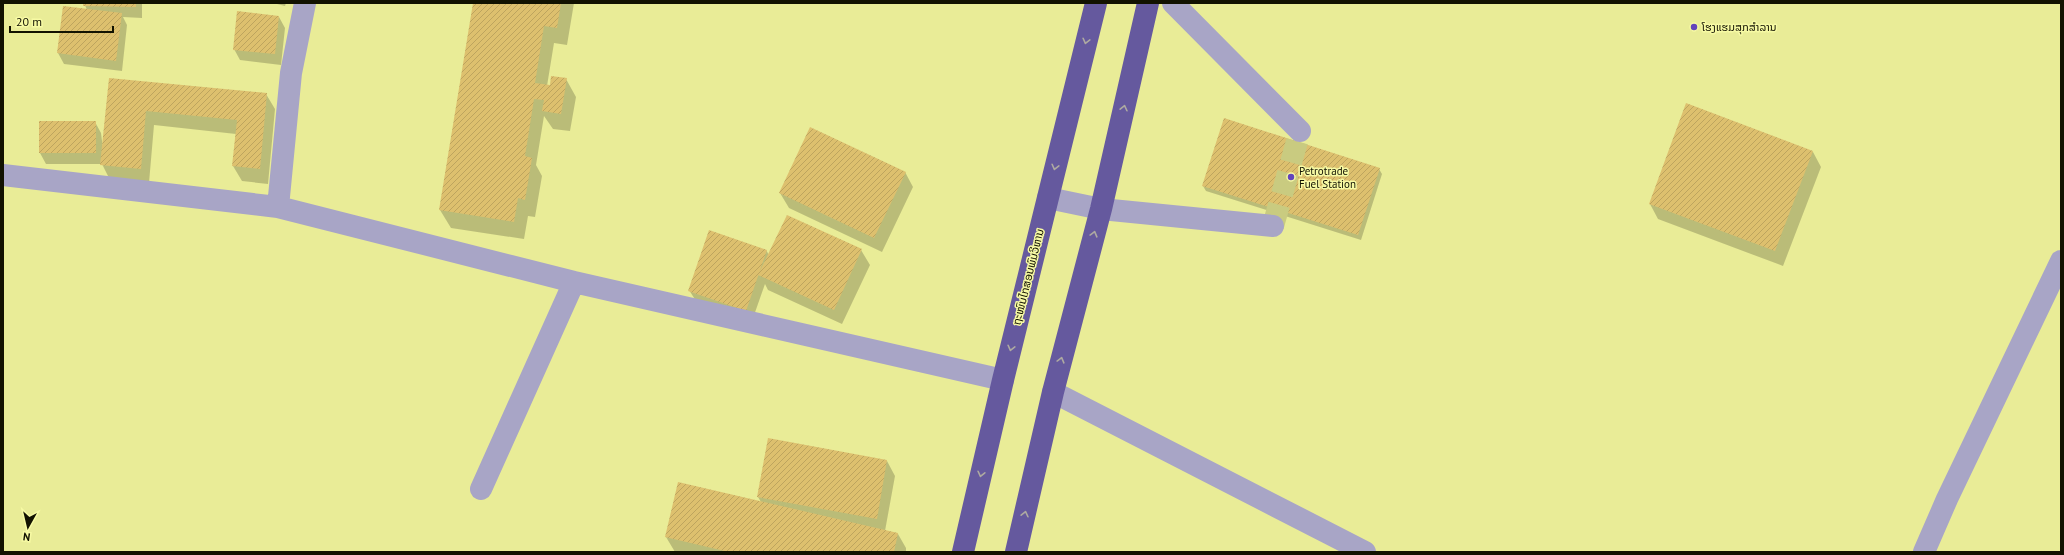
<svg xmlns="http://www.w3.org/2000/svg" width="2064" height="555" viewBox="0 0 2064 555" font-family="'PT Sans','Noto Sans Lao',sans-serif">
<defs>
<pattern id="building-hatch" width="6" height="6" patternUnits="userSpaceOnUse"><rect width="6" height="6" fill="#ddc06e"/><path d="M-1 1l2-2M0 6l6-6M5 7l2-2" fill="none" stroke="#bda45e"/></pattern>
</defs>
<rect width="100%" height="100%" fill="#e9ec97"/>
<!-- shadow -->
<path fill="#0003" d="M84,3H142V18L123,17L127,25L122,71L64,64L58,53L87,10Z
M273,3H286L285,6Z
M474,3H574L567,45L554,43L547,86H551L566,79L576,97L570,131L553,129L544,116L536,165L542,176L535,217L528,216L524,239L451,228L440,210Z
M279,17L285,28L281,65L240,60L234,49Z
M110,79L266,94L275,109L268,184L242,181L233,166L236,134L154,125L149,183L110,180L102,164H46L40,153L95,122L101,133L103,149Z
M1687,104L1813,152L1821,167L1783,266L1658,219L1650,204Z
M1379,169L1382,174L1361,240L1206,191L1203,186Z
M905,172L913,187L882,252L789,208L780,193Z
M766,250L769,255L861,250L870,265L842,324L768,290L765,284L752,321L696,301L689,290Z
M887,461L895,476L885,531L898,534L906,548V552H675L666,537L761,502L758,497Z"/>
<!-- building -->
<path fill="url(#building-hatch)" d="M83,3H136V7L83,6Z
M473,3H561L557,28L544,26L535,83L550,85L551,76L567,78L561,114L542,111L544,100L534,99L525,156L532,158L525,200L518,198L514,222L439,210Z
M63,6L122,13L116,61L57,53Z
M237,11L279,16L275,54L233,50Z
M109,78L267,93L260,169L232,166L237,120L146,111L141,169L100,165Z
M1686,103L1813,151L1775,251L1649,204Z
M1224,118L1380,168L1358,235L1202,186Z
M39,121H96V153H39Z
M810,127L906,172L874,238L779,193Z
M787,215L862,249L834,310L758,275Z
M709,230L767,250L746,311L688,291Z
M768,438L887,460L877,519L757,497Z
M678,482L898,533L894,552H729L665,537Z"/>
<g fill="none" stroke-linecap="round" stroke-linejoin="round">
<!-- minor-tunnel -->
<path stroke="#c9cb80" stroke-width="22" stroke-dasharray="22 11" stroke-linecap="butt" d="M1273,226L1300,131"/>
<!-- minor -->
<path stroke="#a8a5c6" stroke-width="22" d="M1173,3L1300,131
M3,175L278,207L574,282L1003,380
M1048,198L1101,209L1273,226
M278,207L291,73L305,3
M1053,392L1365,552
M481,489L574,282
M1924,552L1947,499L2061,261"/>
<!-- highway -->
<path stroke="#65599e" stroke-width="22" d="M963,552L1003,380L1096,3
M1016,552L1053,392L1101,209L1148,3"/>
</g>
<!-- one-way arrows -->
<defs><path id="oneway-chevron" d="M-2-3.5L2.5 0L-2 3.5" fill="none" stroke-width="1.6" stroke-linecap="round" stroke-linejoin="round"/></defs>
<g stroke="#aeaaa1">
<use href="#oneway-chevron" transform="translate(1086 41) rotate(104)"/>
<use href="#oneway-chevron" transform="translate(1124 108) rotate(-77)"/>
<use href="#oneway-chevron" transform="translate(1055 167) rotate(104)"/>
<use href="#oneway-chevron" transform="translate(1094 234) rotate(-75)"/>
<use href="#oneway-chevron" transform="translate(1011 348) rotate(104)"/>
<use href="#oneway-chevron" transform="translate(1061 360) rotate(-75)"/>
<use href="#oneway-chevron" transform="translate(981 474) rotate(103)"/>
<use href="#oneway-chevron" transform="translate(1025 514) rotate(-77)"/>
</g>
<!-- markers -->
<g fill="#6344bc" stroke="#f7faa4" stroke-width="1.5">
<circle cx="1694" cy="27" r="4"/>
<circle cx="1291" cy="177" r="4"/>
</g>
<g text-anchor="middle" stroke-width="3" stroke-linejoin="round" paint-order="stroke">
<!-- poi labels -->
<g font-size="11" fill="#121200" stroke="#f7faa4" text-anchor="start">
<text x="1702" y="31">ໂຮງແຮມສຸກສໍາລານ</text>
<text x="1299" y="175">Petrotrade<tspan x="1299" dy="13">Fuel Station</tspan></text>
</g>
<!-- street labels -->
<g font-size="11" fill="#121200" stroke="#f7faa4">
<text transform="translate(1028 277) rotate(-76)" y="4">ຖະໜົນໄກສອນພົມວິຫານ</text>
</g>
</g>
<!-- border -->
<rect width="2064" height="555" fill="none" stroke="#121200" stroke-width="8"/>
<!-- north arrow -->
<g transform="translate(28 527) rotate(188)" stroke="#f7faa4" stroke-width="3" paint-order="stroke">
<path d="M0-3L7 15L0 10L-7 15Z" fill="#121200"/>
<text y="-6" font-size="11" font-weight="bold" text-anchor="middle" fill="#121200">N</text>
</g>
<!-- scale -->
<path d="M10 26v6h103v-6" fill="none" stroke="#121200" stroke-width="2"/>
<text x="16" y="26" font-size="12" fill="#121200" stroke="#f7faa4" stroke-width="3" paint-order="stroke">20 m</text>
</svg>
